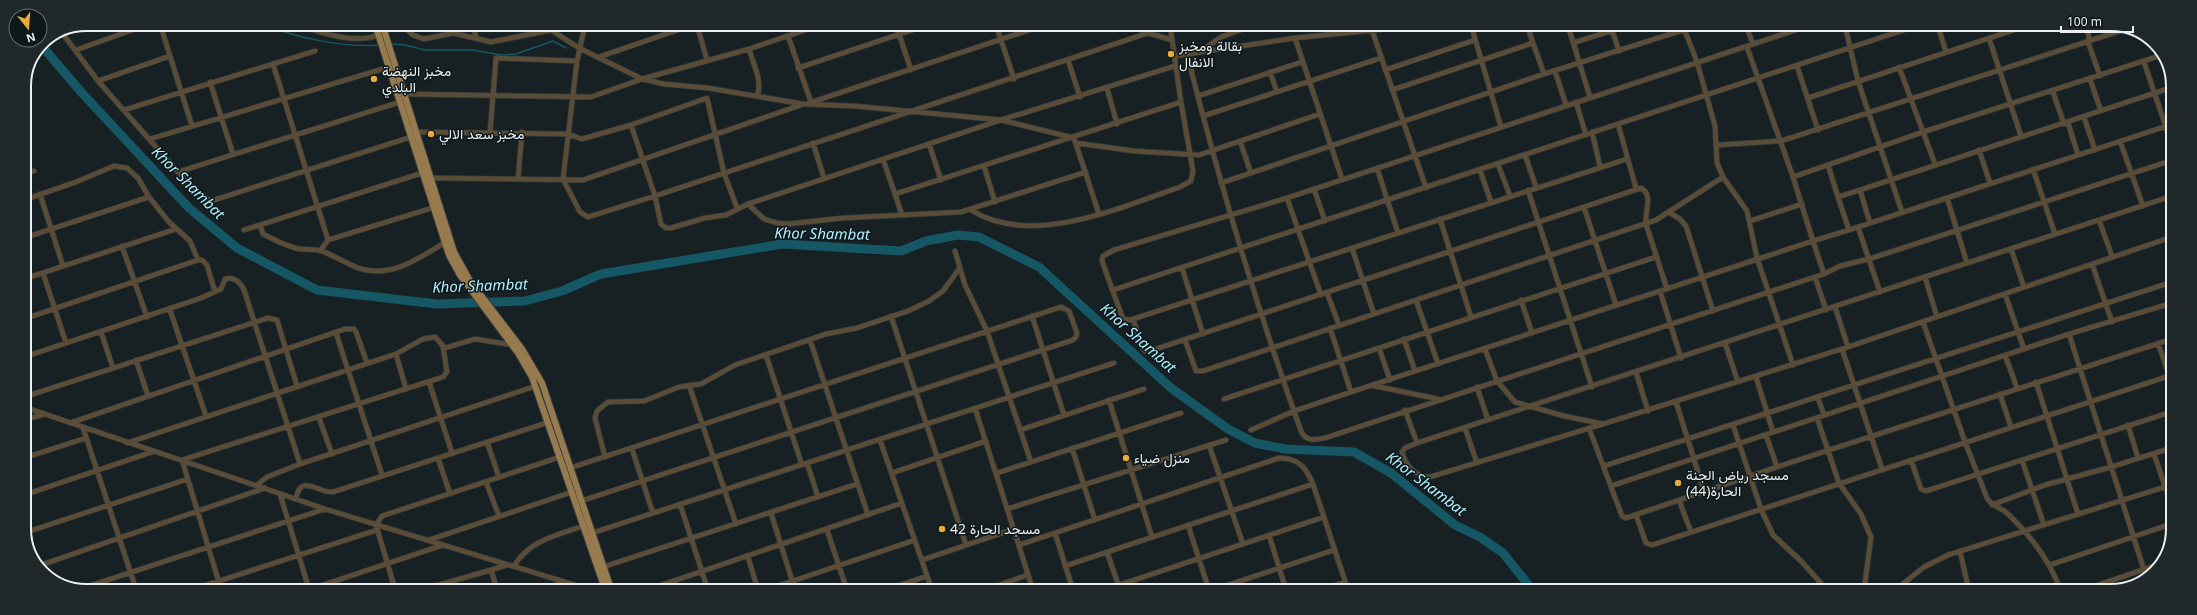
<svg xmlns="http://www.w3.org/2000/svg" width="2197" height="615" viewBox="0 0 2197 615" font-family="'Noto Sans',Vazirmatn,sans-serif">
<rect width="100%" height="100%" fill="#172022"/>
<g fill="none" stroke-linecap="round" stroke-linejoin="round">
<!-- stream -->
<path stroke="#155764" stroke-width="1.5" d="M263,24C296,38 344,48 380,45
M390,44L405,45L425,50H473L501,55L516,54L553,41L566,48"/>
<!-- river -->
<path stroke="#155764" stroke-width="9" d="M41,45L82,93L189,208L237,248L317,290L437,304L525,301L562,291L601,274L782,244L901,251L926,241L958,235L979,237L1039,267L1171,388L1228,429L1255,443L1285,449L1354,452L1391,473L1455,525L1480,537L1503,553L1531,588L1536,590"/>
<!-- minor casing -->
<g stroke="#353d3f" stroke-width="6">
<path id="minor" d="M160,24L192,126
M295,24C320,32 354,45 378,35
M401,24L413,35L424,39L453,33L491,42L551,30L579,48L642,79L664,84L708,88L803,104L854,106L1001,120L1074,138L1099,214
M472,24L476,37
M549,24L551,30L572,24
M585,25L577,61L563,179L580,212L588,217L655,196L1148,33
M697,25L707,60
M795,25L798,32
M896,25L911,70
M996,25L1014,79
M1130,25L1148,33L1172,40
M1471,25L1501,127
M1568,26L1590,97
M1683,26L1697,62L1715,126L1717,163L1723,177L1747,211L1757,258L1793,365
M1746,26L1753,44
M1845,26L1858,81L1902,212
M1890,26L1892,34
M1938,26L1946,52
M2086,26L2090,41
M1372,30L1426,188
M1612,30L1619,51
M63,34L98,81L178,172L201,195L211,201L411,137
M788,36L811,102
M1295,38L1342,179
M1989,38L2021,136
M2088,42L2100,76
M1533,43L1544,74
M1573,43L1626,26
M749,49C753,63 763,82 757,96
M76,50L149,24
M1200,52L1221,37L1254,25
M1187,54C1219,182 1257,308 1301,431C1306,442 1315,440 1325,438L1824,274
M1174,56L1295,38L1424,25
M599,57L692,25
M1068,60L1080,97
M2144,62L2173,148
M273,64L328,240
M1797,66L1818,130
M1899,67L1935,164
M798,68L927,25
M1385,70L1475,40
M1555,71L1566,105
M1270,72L1277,92
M2090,79L2101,111
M98,81L170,56
M210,82L233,154
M1107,88L1117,124
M1392,90L1533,43L1527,25
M2053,92L2064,124
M404,94L591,97L642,79L749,49L820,25
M1198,96L1302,62
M1808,98L2026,26
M1576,102L1586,135
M809,103L1044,25
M124,110L315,51
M1203,116L1381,58
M2084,117L2095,150
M2068,123L2078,155
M1618,124L1636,188
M631,125L655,196L661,224L666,228H671L705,218L726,215L748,204L1001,120L1175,66
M416,132L568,134L582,139L631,125L707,98L724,173L737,208
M1592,132L1600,166
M490,133L496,58L577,61
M150,139L389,67
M1240,141L1251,173
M2120,141L2143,206
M813,143L824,178
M1076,143L1134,151L1199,155L1320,114
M929,144L941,180
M1717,145L1781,141L2129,28
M1979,150L1990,183
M1525,155L1536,187
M883,159L902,215
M1627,159L1130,320L1123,319L1102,261L1103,256L1114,250L1287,198L1808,26
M1498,164L1510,196
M1828,165L1838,197
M984,166L995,202
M1377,168L1398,233
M2033,169L2055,234
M1480,170L1491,202
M178,172L400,102
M24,174L34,171
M1793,177L1923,132L2162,55
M429,178L583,180L801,105
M518,179L522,132
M1221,183L1544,74L1696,26
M1314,189L1325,221
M1528,190L1592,387
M1860,190L2173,87
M40,194L63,266
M895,194L1181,102
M1287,198L1321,295
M1947,198L1967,263
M24,200L76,182L114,166L127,168L138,178L149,197L169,222L190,241L198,260
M748,204L764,219L777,223L788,224L843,218L961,212L1086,172
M1584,207L1616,305
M971,210C1031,248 1119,208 1180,187L1191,181L1193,171L1181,102L1170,25
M1670,213L1680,219L1686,226L1713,311
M1440,219L1471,317
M2099,220L2112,256
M1750,221L1802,204
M1870,223L1860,190L1838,197L1849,230L1813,241L1824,274L1840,266L1869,259L2173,160
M260,225L263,234C275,240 287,247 300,249C307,250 315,249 322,251C334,256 346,263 358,268C390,279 418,259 444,243
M1858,227L1880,292
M244,230L422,173
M1849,230L2173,124
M24,238L149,197
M122,246L147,317
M1352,248L1374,314
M2011,249L2024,287
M320,251L328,240L432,208
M955,251L965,285L987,331L1031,462
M2092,264L2112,322
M1182,268L1203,334
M43,273L66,343
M1815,277L1826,310
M1925,277L1937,317
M24,279L176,229
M1113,290L1916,26
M1660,291L1681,358
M1327,293L1339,325
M2005,294L2024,349
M1416,300L1438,364
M1521,300L1532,333
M1835,307L1848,347
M170,310L206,416
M891,316L966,545
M1032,316L1064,415
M24,319L198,260H202L207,265L215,292
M1133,319L1143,349L1145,351H1150L1641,188C1654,195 1644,212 1646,224L1667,289
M1923,322L1965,442L1987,498C1992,507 2001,507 2008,514C2031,536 2050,561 2061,591
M1330,328L1351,392
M101,332L113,368
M336,333L382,475
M2069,334L2144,570
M1404,339L1415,371
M810,340L868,515
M1185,340L1195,368L1196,371H1203L1656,220L1723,177
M1725,343L1738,382
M2158,343L2172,383
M1379,348L1390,380
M1485,349L1497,381L1515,402L1564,416L1603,424L1848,347L2172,237
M1842,349L1882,469
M396,354L406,389
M766,355L802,465
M2005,355L2017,388
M24,357L201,298L221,289L225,279C234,276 241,283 244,290L300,464
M136,360L148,396
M1636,372L1648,411
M1756,377L1773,432
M429,382L452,453
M2036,382L2078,514
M689,385L736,524
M1375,386L1438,399
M1477,387L1488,420
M2000,394L2011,427
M24,397L268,318L277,320L297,386
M1818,398L1824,415
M1224,399L1656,257
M1109,400L1152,537
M1676,402L1704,491
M24,407L325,509L588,589
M975,408L1033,590
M1405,410L1417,443
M319,418L332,454
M1817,418L1839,483L1861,514L1871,537L1864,591
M24,420L45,414
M70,423L345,329H354L356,332L367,363
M1603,424L1430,477C1415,476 1406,466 1402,452L1405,448L1417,443L2172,196
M1733,425L1761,509L1773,535L1801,561L1828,591
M2128,425L2138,458
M83,428L136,589
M1465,428L1477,463
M1589,428L1622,516L1626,518L1777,467L2172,339
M1020,430L1144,389
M1251,430L1294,411L1351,392L1813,241L1793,177L1747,47
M1766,435L1777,467
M880,440L932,590
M487,442L499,477
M127,443L396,354L423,339L435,337L445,348L475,339L513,345
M1209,445L1243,544
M1072,448L1095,520
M632,449L653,513
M2154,454L2171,504
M605,457L595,418L597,411L608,402L644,401L679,387L701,384L735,365L826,334L857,328L908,311L929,301L943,291L959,269
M24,458L86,438
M438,458L450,494
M1911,460L1921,489L1926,491L2171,412
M2022,460L2044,525
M807,463L818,497
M1604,466L2172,282
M570,468L1061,307L1069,311L1077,333L1076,337L1073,340L581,501
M892,473L986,441
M997,473L1181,413
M486,482L499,516
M257,485L267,477L300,464L536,386
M1611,486L2069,334L2172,303
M280,494L309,589
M24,495L152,452
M296,499C300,472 320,494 333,492L549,422
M1679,500L1691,532
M680,504L708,590
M1992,505L2045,485L2111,467L2171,448
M1007,509L1226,440
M771,513L795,590
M1636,515L1646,543L1652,545L2172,375
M1188,525L1209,590
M827,530L847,590
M24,533L188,479
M592,533L1114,363
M1055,533L1073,590
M1269,535L1286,590
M429,540L572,492
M1019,545L1279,458C1298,458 1306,467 1313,484
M1960,551L1969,591
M1107,552L1120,590
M748,557L758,590
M922,560L1014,529
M2050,565L2171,524
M38,566L265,488
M514,566C530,540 555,536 583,526
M1065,566L1313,484L1348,590
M603,567L857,484
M2101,584L2104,591
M80,589L325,509
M194,589L377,530
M221,589L182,460L443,377L447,372L443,347
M311,589L443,545
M395,589L376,525L382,516L560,457
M425,589L491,570
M497,589L491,570L507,565
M543,589L565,582
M647,590L902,503
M766,590L915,540
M886,590L927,576
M985,590L1028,575
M1104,590L1324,517
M1213,590L1334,550
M1321,590L1345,582
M1894,591L1924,567L1948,555L2171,485
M2080,591L2157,565"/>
</g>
<!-- major casing -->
<g stroke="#353d3f" stroke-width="8">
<path id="major" d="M375,24L449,255L460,275L518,353L532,377L605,589
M382,24L454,252L470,281L522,349L542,383L611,589"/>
</g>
<!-- minor -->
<use href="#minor" stroke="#5a4c37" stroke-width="4.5"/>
<!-- major -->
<use href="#major" stroke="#977a4d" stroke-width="6"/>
</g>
<!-- markers -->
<g fill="#eaaa39" stroke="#0e1719" stroke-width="1.5">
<circle cx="1171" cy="54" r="4"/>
<circle cx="374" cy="79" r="4"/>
<circle cx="431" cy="134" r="4"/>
<circle cx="1126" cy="458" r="4"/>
<circle cx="1678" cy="483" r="4"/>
<circle cx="942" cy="529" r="4"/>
</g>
<g text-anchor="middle" stroke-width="3" stroke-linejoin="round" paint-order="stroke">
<!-- poi labels -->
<g font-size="14" fill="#eaf0f2" stroke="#0e1719" text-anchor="start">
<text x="1179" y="51">بقالة ومخبز<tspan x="1179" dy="16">الانفال</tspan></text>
<text x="382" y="76">مخبز النهضة<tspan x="382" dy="16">البلدي</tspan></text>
<text x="439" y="139">مخبز سعد الالي</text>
<text x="1134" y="463">منزل ضياء</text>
<text x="1686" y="480">مسجد رياض الجنة<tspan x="1686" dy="16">الحارة(44)</tspan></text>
<text x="950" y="534">مسجد الحارة 42</text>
</g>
<!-- water labels -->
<g font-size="15" font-style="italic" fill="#adeefd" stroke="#0e1719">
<text transform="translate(188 183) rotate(45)" y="5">Khor Shambat</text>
<text transform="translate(822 234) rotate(1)" y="5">Khor Shambat</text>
<text transform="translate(480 286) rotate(-2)" y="5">Khor Shambat</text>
<text transform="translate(1138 338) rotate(42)" y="5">Khor Shambat</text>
<text transform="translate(1426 484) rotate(37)" y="5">Khor Shambat</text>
</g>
</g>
<!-- crop -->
<path d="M0 0H2197V615H0ZM86 31H2111A55 55 0 0 1 2166 86V529A55 55 0 0 1 2111 584H86A55 55 0 0 1 31 529V86A55 55 0 0 1 86 31Z" fill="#20282a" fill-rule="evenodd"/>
<path fill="none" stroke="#eaf0f2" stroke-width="2" d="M86 31H2111A55 55 0 0 1 2166 86V529A55 55 0 0 1 2111 584H86A55 55 0 0 1 31 529V86A55 55 0 0 1 86 31Z"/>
<!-- north arrow -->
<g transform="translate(28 28) rotate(163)"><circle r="19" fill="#0e1719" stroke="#666e70"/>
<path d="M0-3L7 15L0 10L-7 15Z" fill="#eaaa39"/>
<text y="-6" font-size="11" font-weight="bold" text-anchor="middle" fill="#eaf0f2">N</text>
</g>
<!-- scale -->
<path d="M2061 26v6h72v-6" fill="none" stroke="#eaf0f2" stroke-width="2"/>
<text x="2067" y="26" font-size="12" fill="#eaf0f2" stroke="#0e1719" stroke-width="3" paint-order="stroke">100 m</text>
</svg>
